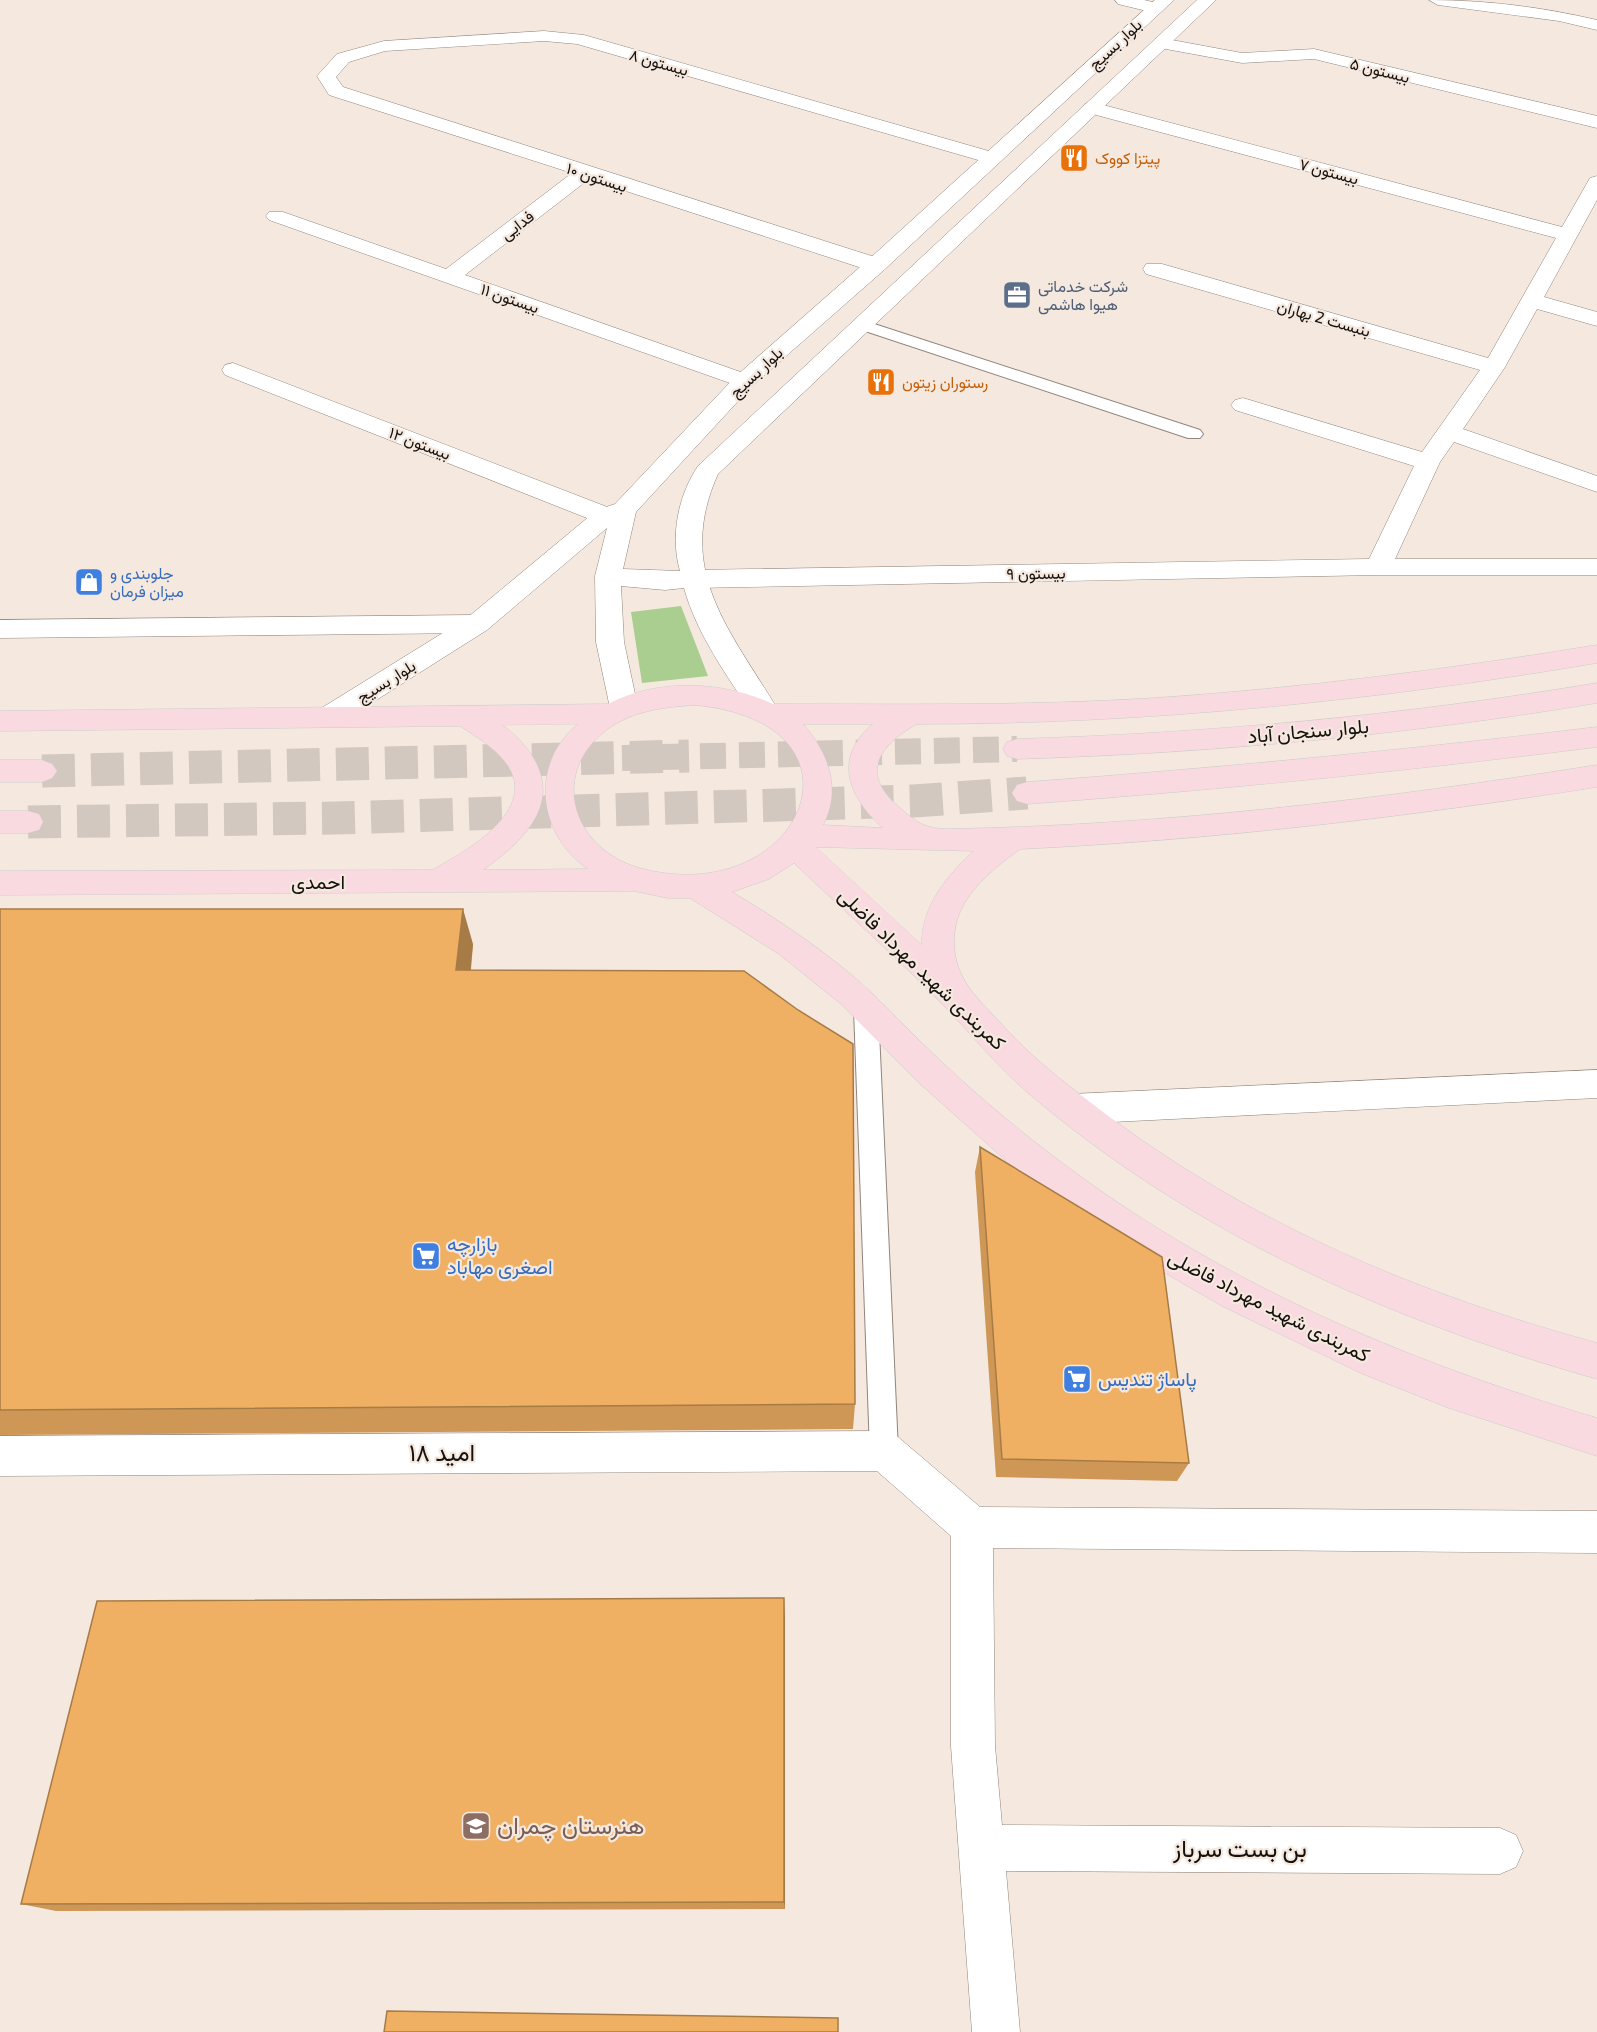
<svg xmlns="http://www.w3.org/2000/svg" width="1597" height="2032" viewBox="0 0 1597 2032" font-family="'Exo 2',Vazirmatn,sans-serif">
<rect width="100%" height="100%" fill="#f5e8df"/>
<!-- green -->
<path fill="#aace90" d="M681,606L708,676L642,683L631,612Z"/>
<g fill="none" stroke-linecap="round" stroke-linejoin="round">
<!-- primary-tunnel-far1 -->
<path stroke="#d3c8c0" stroke-width="26" stroke-dasharray="26 13" stroke-linecap="butt" d="M622,758L1017,749"/>
<!-- primary-tunnel -->
<path stroke="#d3c8c0" stroke-width="33" stroke-dasharray="33 16" stroke-linecap="butt" d="M42,771L689,756
M28,822L334,818L913,801L1027,793"/>
<!-- lane casing -->
<g stroke="#91857d" stroke-width="2">
<path id="lane" d="M862,320L1200,430L1203,434L1200,438H1188L856,328L854,325Z
M866,999L874,1002L878,1009L898,1451L894,1461L884,1465L874,1461L870,1451L854,1009L858,1002Z"/>
</g>
<!-- street casing -->
<g stroke="#91857d" stroke-width="1">
<path id="street" d="M1115,0H1144L1161,4L1164,8L1155,13L1118,4Z
M1429,0C1486,0 1542,7 1597,20V30L1559,21L1438,5Z
M544,31L584,35L999,154L1002,158L992,164L985,162L577,44L544,41L385,51L349,62L336,77L343,87L884,260L887,265L884,270H868L589,179L465,275L752,376L756,381L752,386L744,388L269,220L266,216L269,212H283L446,269L572,173L329,95L317,76L337,54L384,41Z
M1161,38L1242,53L1314,49L1597,116V128L1314,59L1242,63L1155,47L1152,43L1155,39Z
M1092,102L1562,227L1590,178L1597,176V200L1544,297L1597,312V326L1537,309L1505,367L1463,429L1597,476V492L1454,442L1440,462L1395,559H1597V575H1378L694,588L685,585L681,579L685,573L694,570L1369,559L1414,466L1235,410L1231,405L1235,400L1243,398L1422,452L1480,370L1146,274L1143,269L1146,264H1162L1488,358L1556,238L1085,112L1083,108L1085,104Z
M233,363L615,510L619,516L615,522L606,524L597,522L225,375L222,370L225,365Z
M477,615L487,618L490,624L487,630L477,633L0,638V620Z
M1597,1070V1098L1072,1124L1060,1119L1055,1109L1060,1099L1072,1094Z
M884,1431L898,1437L980,1507L1597,1511V1553L993,1548L995,1746L1002,1825L1500,1828L1516,1835L1523,1851L1516,1867L1500,1874L1006,1871L1020,2032H972L951,1746V1536L877,1471L0,1476V1436Z"/>
</g>
<!-- secondary casing -->
<g stroke="#91857d" stroke-width="1">
<path id="secondary" d="M1155,0H1174L884,270L752,386L636,512L623,569L680,571C670,536 678,496 698,466L1197,0H1216L718,474C674,571 731,631 778,710L774,717L764,720L754,717C728,677 697,635 684,588L665,590L621,586L624,642L638,708L634,715L624,718L614,715L610,708L596,642L595,576L607,528L487,630L340,723L330,726L320,723L316,716L320,709L467,618L597,510L615,504L736,376L868,260Z"/>
</g>
<!-- primary casing -->
<g stroke="#cccbca" stroke-width="1">
<path id="primary" d="M1597,645V663C1372,701 1146,724 917,724C879,745 859,774 899,807C917,823 925,829 949,829C1166,825 1383,799 1597,765V787C1406,817 1213,840 1020,849C989,872 954,899 954,941C954,981 980,1000 1005,1028C1036,1062 1074,1090 1111,1118C1258,1227 1422,1295 1597,1343V1379C1389,1320 1193,1234 1027,1092C997,1066 973,1036 946,1008C897,957 844,911 794,863L769,879L732,892C774,917 816,945 854,977C879,998 901,1023 924,1045C964,1084 1008,1122 1053,1156C1216,1281 1402,1360 1597,1418V1456L1449,1408L1363,1374L1222,1306L1155,1267L1090,1224L1011,1165L918,1082L841,1004L779,954L690,898H668L634,891L0,895V871L432,870C465,852 541,810 506,763C494,747 477,737 460,726L0,731V711L608,704C658,678 723,681 773,704C900,704 1027,706 1155,698C1303,688 1450,669 1597,645ZM695,705C882,723 802,909 643,869C571,851 546,770 612,726C637,710 666,707 695,705ZM578,724C529,764 538,835 588,869L483,870C516,846 557,812 538,767C531,751 517,735 502,725ZM803,724H873C832,758 849,798 883,828L823,825C842,789 828,752 803,724ZM816,847L974,851C948,874 920,908 922,945Z
M1597,683V703C1405,735 1212,753 1017,759L1007,756L1003,749L1007,742L1017,739C1212,733 1405,715 1597,683Z
M1597,727V747C1407,771 1218,790 1027,804L1017,801L1012,793L1017,785L1027,782C1218,768 1407,750 1597,727Z
M0,760H42L52,764L57,771L52,778L42,782H0Z
M0,811H28L39,814L43,822L39,830L28,833H0Z"/>
</g>
<!-- lane -->
<use href="#lane" fill="#fff" fill-rule="evenodd"/>
<!-- street -->
<use href="#street" fill="#fff" fill-rule="evenodd"/>
<!-- secondary -->
<use href="#secondary" fill="#fff" fill-rule="evenodd"/>
<!-- primary -->
<use href="#primary" fill="#f9dae0" fill-rule="evenodd"/>
</g>
<!-- wall -->
<path fill="#ce9756" d="M0,909L473,944L471,970L855,1404L853,1429L0,1435Z
M980,1147L1189,1463L1177,1481L996,1477L975,1172Z
M785,1617V1909L56,1911L21,1904Z"/>
<!-- shaded-wall -->
<path fill="#a77b46" d="M463,909L473,944L467,1004L456,970Z
M784,1598L785,1617V1909L784,1902Z"/>
<!-- building -->
<path fill="#efb064" stroke="#a77b46" stroke-width="1.5" d="M0,909H463L456,970L744,971L798,1010L853,1044L855,1404L0,1410Z
M980,1147L1162,1257L1189,1463L1002,1459Z
M784,1598V1902L21,1904L97,1601Z
M387,2011L838,2018V2032H384Z"/>
<!-- icons -->
<defs>
<g id="restaurant-square" transform="scale(1.5)"><rect x="-9" y="-9" width="18" height="18" rx="4" fill="#e8710a" stroke="#f5e8df"/><path d="M-5-6h1v4h1v-4h1v4h1v-4h1v5L-1.5 .5V6h-2V.5L-5-1ZM5-6V6H3V1.5H1.5Q1.5-4 5-6Z" fill="#fff"/></g>
<g id="office-square" transform="scale(1.5)"><rect x="-9" y="-9" width="18" height="18" rx="4" fill="#5c6f8a" stroke="#f5e8df"/><path d="M-6-3h4V-5.5h4V-3h4V5H-6ZM-1-4.5V-3h2v-1.5ZM-6 0V1H6V0Z" fill="#fff"/></g>
<g id="shop-square" transform="scale(1.5)"><rect x="-9" y="-9" width="18" height="18" rx="4" fill="#3f7fe0" stroke="#f5e8df"/><path d="M-5-2.5h2.3a2.7 3.5 0 0 1 5.4 0H5L5.5 6h-11ZM-1.5-2.5h3a1.5 2.3 0 0 0-3 0Z" fill="#fff"/></g>
<g id="supermarket-square" transform="scale(1.5)"><rect x="-9" y="-9" width="18" height="18" rx="4" fill="#3f7fe0" stroke="#f5e8df"/><path d="M-6-5.5h2.5l.6 2H6L4.5 2H-2.5L-4.4-4H-6ZM-1.5 3.2a1.3 1.3 0 1 0 .1 0ZM3 3.2a1.3 1.3 0 1 0 .1 0Z" fill="#fff"/></g>
<g id="school-square" transform="scale(1.5)"><rect x="-9" y="-9" width="18" height="18" rx="4" fill="#8d6e63" stroke="#f5e8df"/><path d="M0-5L7-2L0 1L-7-2ZM-4 1L0 2.5L4 1V4Q0 6-4 4Z" fill="#fff"/></g>
</defs>
<g fill-rule="evenodd">
<use href="#restaurant-square" x="1074" y="158"/>
<use href="#office-square" x="1017" y="295"/>
<use href="#restaurant-square" x="881" y="382"/>
<use href="#shop-square" x="89" y="582"/>
<use href="#supermarket-square" x="426" y="1256"/>
<use href="#supermarket-square" x="1077" y="1379"/>
<use href="#school-square" x="476" y="1826"/>
</g>
<g text-anchor="middle" stroke-width="4.5" stroke-linejoin="round" paint-order="stroke">
<!-- far-street labels -->
<g font-size="16" fill="#15110e" stroke="#f5e8df">
<text transform="translate(1115 44) rotate(-43)" y="6">بلوار بسیج</text>
<text transform="translate(659 62) rotate(16)" y="6">بیستون ۸</text>
<text transform="translate(1380 70) rotate(14)" y="6">بیستون ۵</text>
<text transform="translate(1329 171) rotate(15)" y="6">بیستون ۷</text>
<text transform="translate(597 177) rotate(18)" y="6">بیستون ۱۰</text>
<text transform="translate(517 225) rotate(-37)" y="6">فدایی</text>
<text transform="translate(510 298) rotate(19)" y="6">بیستون ۱۱</text>
<text transform="translate(1324 318) rotate(16)" y="6">بنبست 2 بهاران</text>
<text transform="translate(756 372) rotate(-43)" y="6">بلوار بسیج</text>
<text transform="translate(420 443) rotate(21)" y="6">بیستون ۱۲</text>
<text transform="translate(1036 573) rotate(-1)" y="6">بیستون ۹</text>
<text transform="translate(386 681) rotate(-32)" y="6">بلوار بسیج</text>
</g>
<!-- far-food labels -->
<g font-size="16" fill="#c56008" stroke="#f5e8df" text-anchor="start">
<text x="1095" y="164">پیتزا کووک</text>
<text x="902" y="388">رستوران زیتون</text>
</g>
<!-- far-service labels -->
<g font-size="16" fill="#4e5e75" stroke="#f5e8df" text-anchor="start">
<text x="1038" y="292">شرکت خدماتی<tspan x="1038" dy="18">هیوا هاشمی</tspan></text>
</g>
<!-- far-shop labels -->
<g font-size="16" fill="#366cbe" stroke="#f5e8df" text-anchor="start">
<text x="110" y="579">جلوبندی و<tspan x="110" dy="18">میزان فرمان</tspan></text>
</g>
<!-- street labels -->
<g font-size="20" fill="#15110e" stroke="#f5e8df">
<text transform="translate(1308 731) rotate(-5)" y="7">بلوار سنجان آباد</text>
<text x="318" y="889">احمدی</text>
<text transform="translate(922 969) rotate(44)" y="7">کمربندی شهید مهرداد فاضلی</text>
<text transform="translate(1269 1306) rotate(27)" y="7">کمربندی شهید مهرداد فاضلی</text>
</g>
<!-- shop labels -->
<g font-size="20" fill="#366cbe" stroke="#f5e8df" text-anchor="start">
<text x="447" y="1251">بازارچه<tspan x="447" dy="23">اصغری مهاباد</tspan></text>
<text x="1098" y="1386">پاساژ تندیس</text>
</g>
<!-- near-street labels -->
<g font-size="24" fill="#15110e" stroke="#f5e8df">
<text x="442" y="1461">امید ۱۸</text>
<text x="1240" y="1857">بن بست سرباز</text>
</g>
<!-- near-education labels -->
<g font-size="24" fill="#785e54" stroke="#f5e8df" text-anchor="start">
<text x="497" y="1834">هنرستان چمران</text>
</g>
</g>
</svg>
